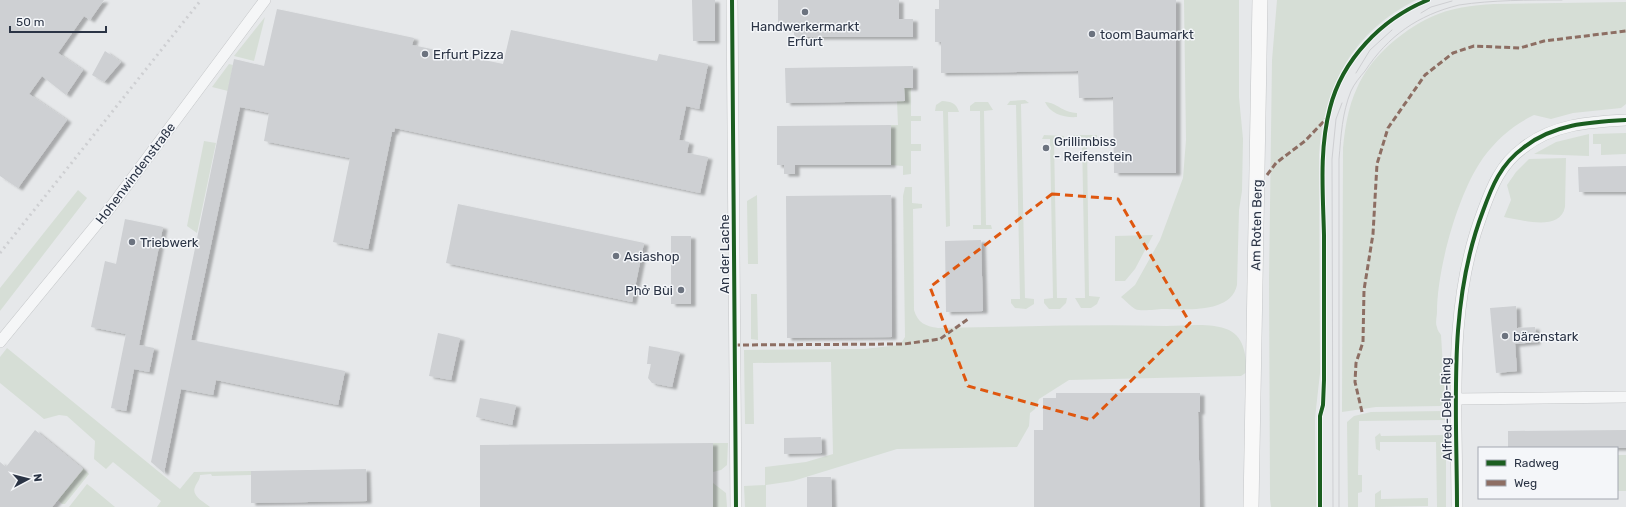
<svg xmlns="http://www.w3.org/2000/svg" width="1626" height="507" viewBox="0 0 1626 507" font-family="Rubik,sans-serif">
<defs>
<filter id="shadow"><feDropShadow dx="4.5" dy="2.5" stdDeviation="1" flood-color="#0004"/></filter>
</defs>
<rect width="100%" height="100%" fill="#e6e8ea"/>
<!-- green -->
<path fill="#d6ded6" d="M1184,0H1239V97L1243,139L1242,191L1239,210L1237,285C1231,314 1185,309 1163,309C1156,309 1142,312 1135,309C1130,306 1125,300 1121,297L1135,285L1160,240L1183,178L1186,140Z
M1277,0H1416C1352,32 1324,86 1319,155L1320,373L1315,418L1316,507H1271L1270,499L1269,279L1272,60Z
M1626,2V104L1621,108L1573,113L1551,119L1534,115C1513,125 1497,139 1483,158C1458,193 1437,269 1437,312C1437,316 1435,323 1437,327C1437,330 1440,333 1441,335L1445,399L1441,406L1376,407L1342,412L1343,148C1345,128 1348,107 1357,88C1370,58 1401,31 1431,17C1450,8 1473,5 1494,4Z
M265,17L254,61L234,56Z
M229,64L233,65L228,91L212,87Z
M904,88H911V116H921V121H911V144H921V151H911V174L903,175V166L891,165V125H898L897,101H905Z
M1025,100L1029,103L1021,104L1025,298L1034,299V304L1026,309L1015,308L1011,303V299H1020L1016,105H1007L1010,101Z
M942,101C951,102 956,102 959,112H948L950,226L946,227L943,111H935L936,105Z
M975,102H988L993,110L984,111L986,225H991L992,229H973V225H981L980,111H970V106Z
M1045,102C1058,103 1061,112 1077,113V117C1065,118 1050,114 1045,102Z
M1626,133V154L1601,155V144H1593V134Z
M1589,134V156L1534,154L1556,142Z
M1044,135L1064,136V140H1054L1057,298H1067L1066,303L1060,309H1049L1044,303V299L1053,298L1050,139H1042Z
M1073,135H1097V140H1087L1089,296L1100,297L1097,304L1091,308H1081L1075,298H1085L1082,139H1072Z
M204,141L216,143L197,233L187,226Z
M1566,158L1565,207C1560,232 1522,220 1504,217L1511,200L1507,185L1516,172L1529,159Z
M905,187H912V203L922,204V208L913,209L914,310C918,323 925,326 938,328C1014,327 1090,324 1166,326C1185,326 1211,322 1229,330C1245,338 1246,357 1247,372L1241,376L1069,380L1039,399L1035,409L1030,413L1029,426L1017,447L897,449L793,481L766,485V507H745L744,486L765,485V467L806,462L833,454L831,362L753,363L754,424H745L744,350L864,349L900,345L905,337L903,196Z
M78,190L87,198L0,311V288Z
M757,195L758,264H748L747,201Z
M1153,235L1135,269L1125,281H1115V236Z
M751,294H757L758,340L751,339Z
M7,348L180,489L194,472L251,471V475L212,476L211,474L200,475C200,480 197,482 195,487C191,496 204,502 210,507H157L161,501L113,462L106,469L94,459L95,441L67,416L59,415L44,419L0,383V357Z
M1445,411V420L1359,421L1358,475H1362V492L1358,493V507H1348L1347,422L1354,416L1371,412Z
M1380,433L1381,436L1446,435V507H1437L1436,442H1380V451L1376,449L1375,437Z
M713,443H728L727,465L721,470L713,472Z
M1617,455H1626V491H1617Z
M83,468L89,474L65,504H62L58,500Z
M713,483L726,493L727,507H713Z
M87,484L91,487L115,507H69Z
M1381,490V499L1428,498V506L1375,507V494Z"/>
<!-- building -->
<path fill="#ced0d3" filter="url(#shadow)" d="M0,0H104L90,20L84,16L58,53L83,70L66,95L42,76L29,94L67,120L18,188L0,176Z
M692,0H715V41H693Z
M778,0H899V19H913V37H794V29L778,26Z
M939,0H1176V173H1114L1113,97L1079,98L1078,71L941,73V42H935V9H939Z
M277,9L414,38L412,45L503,64L511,30L657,61L659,54L708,64L699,109L686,106L679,140L689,142L687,153L708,157L700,193L395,128L394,132H392L368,249L333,242L350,158L264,141L269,113L240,107L191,340L345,371L338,405L216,380L213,395L181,389L164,473L151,462L234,59L264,66Z
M105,51L121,62L104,82L92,75Z
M913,66V88H904L905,101L786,103L785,68Z
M891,125V165H795V174H784V165H777V126Z
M1626,166V192H1579L1578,167Z
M891,195L892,337L787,338L786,196Z
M458,204L644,243L632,302L446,263Z
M125,219L163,227L139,345L154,348L149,372L134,369L126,411L111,408L126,334L91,327L105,261L116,264Z
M671,236H691V304H671Z
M981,240L983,311L946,312L945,241Z
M1516,306L1517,328L1535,327L1536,342L1515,344L1517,371L1496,373L1490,308Z
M438,333L460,338L451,380L429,376Z
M649,346L680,352L672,387L652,383L648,378L651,364H647Z
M1056,393H1200V412H1198L1200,507H1034V430H1043V398H1056Z
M480,398L516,405L512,425L476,417Z
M35,430L83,469L52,507H0V462L6,467Z
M1626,430V448H1508V431Z
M821,437L822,453L784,454V438Z
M713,443V507H480V445Z
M366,469L367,501L251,503V471Z
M807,477H831L832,507H807Z"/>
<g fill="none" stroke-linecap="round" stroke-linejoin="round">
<!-- minor casing -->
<g stroke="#c4c6c8" stroke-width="12">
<path id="minor" d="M732,0L736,507
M0,342L110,208L265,0
M1456,399L1626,397
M1457,507C1457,407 1447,305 1483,211C1492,186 1501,164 1523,148C1553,124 1589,122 1626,120"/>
</g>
<!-- secondary casing -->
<g stroke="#c4c6c8" stroke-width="16">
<path id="secondary" d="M1251,507L1260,0"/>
</g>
<!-- minor -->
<use href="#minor" stroke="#f5f6f7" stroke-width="11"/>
<!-- secondary -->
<use href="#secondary" stroke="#f8f8f8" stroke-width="15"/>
<!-- tram -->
<path stroke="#cecfd2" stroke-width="1" d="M1421,13L1431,7L1452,1
M1356,73L1370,50L1392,30
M1333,507L1332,159L1336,119L1342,103
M1339,507V159C1341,136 1342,113 1351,91C1354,84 1360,77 1365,71C1388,36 1418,15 1459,5C1492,0 1528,0 1562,0"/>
<!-- rail -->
<path stroke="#cecfd2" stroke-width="3" stroke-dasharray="2 4" stroke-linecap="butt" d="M0,253L201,0"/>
<!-- quiet -->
<path stroke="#8d6e63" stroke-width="3" stroke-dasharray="6 3" stroke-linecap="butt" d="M1267,175L1276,163L1305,141L1326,119
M734,345L904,344L940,339L968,319
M1362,412L1355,382L1356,363L1363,342L1364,290L1373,234L1377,164L1388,128L1425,75L1453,53L1474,46L1520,48L1544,41L1626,31"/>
<!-- cycleway casing -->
<g stroke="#f4f6f9" stroke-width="6">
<path id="cycleway" d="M732,0L736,507
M1320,507V416L1323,405L1324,380C1324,332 1324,283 1324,235C1323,194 1319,149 1330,108C1342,60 1381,19 1428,0
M1457,507C1457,407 1447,305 1483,211C1492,186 1501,164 1523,148C1553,124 1589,122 1626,120"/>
</g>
<!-- cycleway -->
<use href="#cycleway" stroke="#1b5e20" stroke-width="4"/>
</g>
<!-- marked area -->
<path fill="none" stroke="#df570f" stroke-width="3" stroke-dasharray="8 5" stroke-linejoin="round" d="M1052,194L1118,199L1190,323L1091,420L968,386L930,287Z"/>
<!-- markers -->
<g fill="#6c737f" stroke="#f4f6f9" stroke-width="1.5">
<circle cx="805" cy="12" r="4"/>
<circle cx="1092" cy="34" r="4"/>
<circle cx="425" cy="54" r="4"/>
<circle cx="1046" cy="148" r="4"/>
<circle cx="132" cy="242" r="4"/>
<circle cx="616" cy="256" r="4"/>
<circle cx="681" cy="290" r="4"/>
<circle cx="1505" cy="336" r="4"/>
</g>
<g text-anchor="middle" stroke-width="3" stroke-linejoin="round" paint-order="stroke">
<!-- poi labels -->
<g font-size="13" fill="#2b3445" stroke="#f4f6f9" text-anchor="start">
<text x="805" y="31" text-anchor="middle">Handwerkermarkt<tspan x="805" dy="15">Erfurt</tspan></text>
<text x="1100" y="39">toom Baumarkt</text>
<text x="433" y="59">Erfurt Pizza</text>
<text x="1054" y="146">Grillimbiss<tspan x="1054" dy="15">- Reifenstein</tspan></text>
<text x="140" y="247">Triebwerk</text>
<text x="624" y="261">Asiashop</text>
<text x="673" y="295" text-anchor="end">Phở Bùi</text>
<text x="1513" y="341">bärenstark</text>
</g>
<!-- street labels -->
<g font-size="13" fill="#2b3445" stroke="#f4f6f9">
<text transform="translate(135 173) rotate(-53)" y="5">Hohenwindenstraße</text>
<text transform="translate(1256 225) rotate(-89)" y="5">Am Roten Berg</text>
<text transform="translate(724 254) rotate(-90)" y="5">An der Lache</text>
<text transform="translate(1446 409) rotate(-91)" y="5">Alfred-Delp-Ring</text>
</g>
</g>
<!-- legend -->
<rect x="1478" y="447" width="140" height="52" fill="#f4f6f9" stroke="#a4a8b1"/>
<rect x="1486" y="460" width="20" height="6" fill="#1b5e20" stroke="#a4a8b1"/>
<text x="1514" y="467" font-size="12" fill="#2b3445">Radweg</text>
<rect x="1486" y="480" width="20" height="6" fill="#8d6e63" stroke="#a4a8b1"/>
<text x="1514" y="487" font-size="12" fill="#2b3445">Weg</text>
<!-- north arrow -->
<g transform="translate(28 479) rotate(83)" stroke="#f4f6f9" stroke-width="3" paint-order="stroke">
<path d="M0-3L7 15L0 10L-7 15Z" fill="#2b3445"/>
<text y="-6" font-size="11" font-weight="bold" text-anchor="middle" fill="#2b3445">N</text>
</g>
<!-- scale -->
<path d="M10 26v6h96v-6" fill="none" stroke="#2b3445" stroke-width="2"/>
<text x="16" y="26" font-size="12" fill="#2b3445" stroke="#f4f6f9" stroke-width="3" paint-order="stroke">50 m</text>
</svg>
